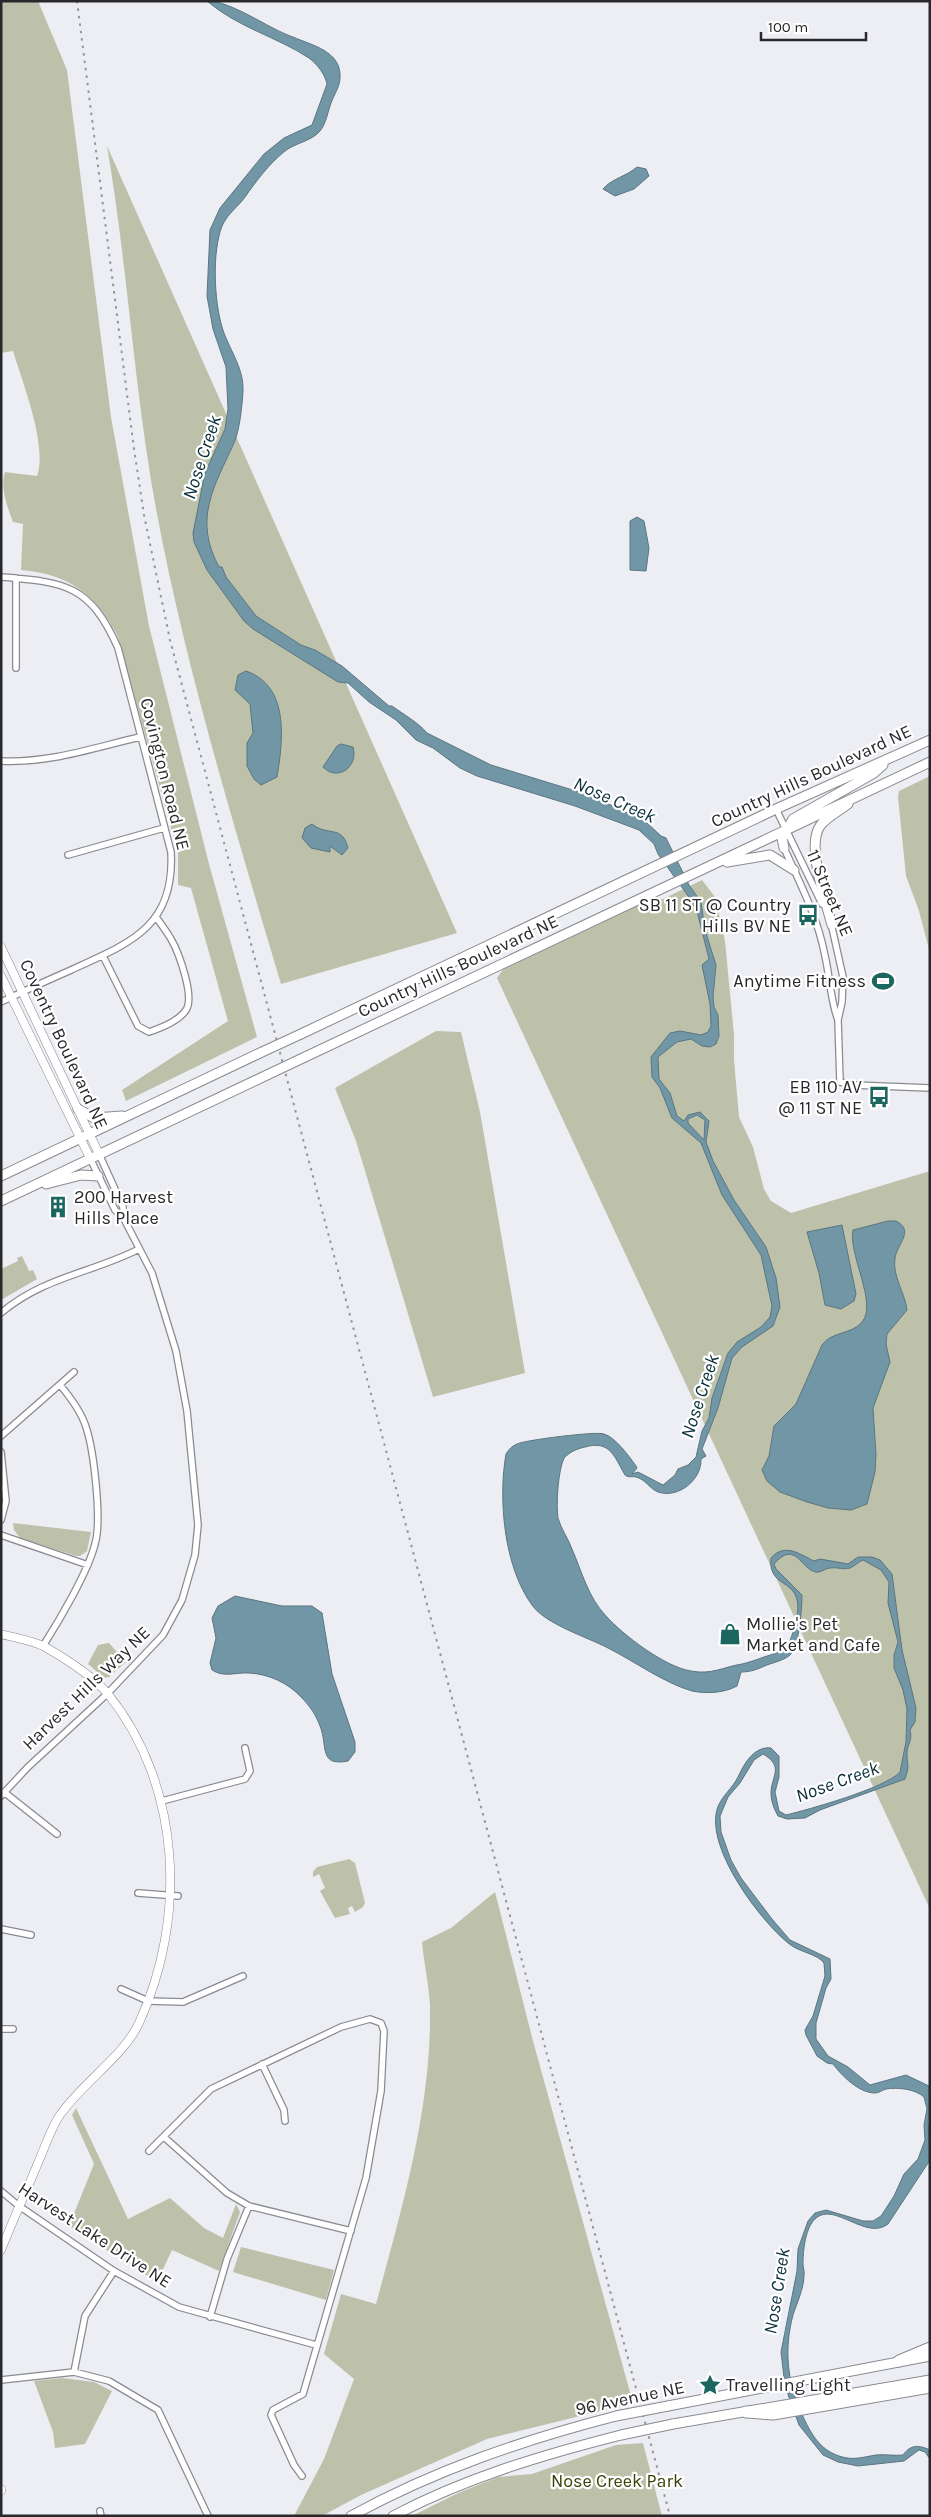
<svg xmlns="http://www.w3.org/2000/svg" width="931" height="2517" viewBox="0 0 931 2517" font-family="Karla,sans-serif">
<rect width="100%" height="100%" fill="#eceef4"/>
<!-- green -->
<path fill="#bdc1a9" d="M1,1H38L67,70L111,417L149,626L209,864L257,1037L126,1101L122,1090L228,1021L191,888L178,885V853L118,637C97,594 68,574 21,570L23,524L13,522C7,506 0,488 5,472L37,476C48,446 22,381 13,351L1,353Z
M107,146L457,933L281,984C235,829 187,673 157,514C134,392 128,268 107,146Z
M930,776V953L919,911L906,876L898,797L899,791Z
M702,880L715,897L725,941L734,1035V1060L739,1117L753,1147L764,1189L771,1201L791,1213L930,1171V1909L497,978L504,968L651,898L663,899Z
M436,1031L461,1032L480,1112L525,1373L433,1397L356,1141L335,1088Z
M22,1256L29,1271L33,1270L37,1279L1,1300V1269L18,1261L17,1258Z
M13,1523L91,1532L87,1551L80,1556H76L20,1538L14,1530Z
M109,1643L126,1662L109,1677L104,1678L88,1664L98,1645Z
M349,1859L355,1863L365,1903L363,1907L355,1912L352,1906L348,1908L350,1914L335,1918L320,1891L325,1888L319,1874L313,1877V1872L317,1867Z
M495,1892L533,2041L633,2403L487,2439L361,2495L322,2516H294L324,2459L354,2379L324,2354L341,2294L376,2304C402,2208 432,2107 430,2006C429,1985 424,1963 422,1942L451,1928Z
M76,2108L128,2219L170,2198L204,2228L223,2238L236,2204L240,2212L219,2271L172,2250L157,2282L69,2226L94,2164L72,2115Z
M241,2247L334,2270L326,2300L233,2272Z
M62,2378L94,2382L112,2391L85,2444L55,2448L53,2432L34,2381Z
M643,2443L662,2516H412L458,2493L498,2477L532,2474L616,2445Z"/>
<!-- water -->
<path fill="#7196a5" stroke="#5b7581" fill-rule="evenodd" d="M207,1C232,1 267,28 293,37C311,45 342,51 340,78C340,86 334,95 331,103C328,111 326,124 320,131C312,141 295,143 285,151C269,164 257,180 245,197C238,207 228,213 222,226C212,252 214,300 222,327C228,348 244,367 243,391C242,406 240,429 234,443C214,487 193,519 219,567H222L226,577L256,616L301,645L315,650L342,666L389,706H392C403,714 419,723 427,733L491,765L589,795L645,821L661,836L666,838L689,885L701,902L705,930L716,965L713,997L714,1007L718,1015L719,1036L716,1044L710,1047L702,1046L691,1039L677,1042L658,1057L659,1079L670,1093L677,1116L684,1121L688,1115L700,1112L709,1121L706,1142L713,1161L734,1200L766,1247L776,1278L780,1307L773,1326L742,1347L732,1358L718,1408L702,1449L706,1456L701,1459C702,1479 679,1499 658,1492C650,1489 645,1479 636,1477C631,1476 629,1478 625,1475C614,1456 610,1440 585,1447C576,1449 570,1452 564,1458C558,1471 556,1504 558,1518C561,1529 568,1538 572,1549C582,1572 588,1597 606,1616C623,1635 665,1667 691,1671C712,1675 723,1667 742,1664C750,1662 756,1660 764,1657C786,1650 788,1650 795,1625C809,1574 767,1593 771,1558C785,1542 801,1555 814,1561L820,1559L848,1564L858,1557H872L880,1560L892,1574L902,1650L916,1708L915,1722L910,1730C913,1740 907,1744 907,1754C907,1766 910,1765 905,1779L820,1810L805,1818L787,1819L778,1816C774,1809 771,1801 771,1793C771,1776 785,1767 763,1754L754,1760L740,1783L728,1797L720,1816L721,1832L731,1860L741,1878L772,1919L790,1940L830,1959L831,1979L826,1988L816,2023V2039L828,2056L848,2067L870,2085L906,2075L929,2086L930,2118L928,2120L930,2160L888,2224C866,2241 835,2202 816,2218C805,2227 803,2251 803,2264C803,2268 805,2272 804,2275C804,2288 797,2303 793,2315C784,2349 787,2380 801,2412C809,2430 818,2449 839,2456C853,2461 863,2457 876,2455C885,2454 894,2456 903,2455C911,2444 919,2445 930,2450V2459L925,2452L919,2450L904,2461L858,2466L838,2462L823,2455L799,2425L785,2386L781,2352L797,2271L798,2249L808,2221L815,2213L826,2210L863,2221H873L881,2216L894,2196L904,2174L918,2159L925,2140L924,2125L927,2109L924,2097C915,2089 898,2087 886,2089C882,2090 879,2093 875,2093C859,2093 842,2076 833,2064L827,2063L817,2056L806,2035L805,2030L813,2016L825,1976L824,1963C818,1954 798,1952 788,1943C759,1919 710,1853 716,1814C718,1798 733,1789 739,1775C745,1762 755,1746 771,1748L779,1756V1777L775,1792L779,1811L786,1815C807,1810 886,1788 900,1772L906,1742L907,1709L903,1690L894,1668V1655L898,1642L888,1603L889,1582L881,1570L863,1560C858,1562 855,1566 850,1568C843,1570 838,1567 831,1568C825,1568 821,1573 816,1572C801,1570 796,1539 774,1564L776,1569L802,1595C802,1608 799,1644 792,1653C786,1660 775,1662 767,1665C758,1669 751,1672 741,1672L737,1686C724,1693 707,1694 692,1691C664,1683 634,1661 608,1648C587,1637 545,1624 532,1605C504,1567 498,1499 506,1454C509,1449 512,1446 517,1444C525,1440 597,1431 604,1434C615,1437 629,1456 636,1466L637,1468L632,1474L638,1472L663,1485L675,1475L678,1469L688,1465L696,1457L702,1431L709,1418L712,1398L728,1353L737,1342L761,1327L770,1317L772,1306L761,1255L722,1195L701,1143L672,1118L660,1088L652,1077L651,1057L670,1033L680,1031L701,1035L708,1032L711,1026L710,1004L702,965L709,959L698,915L691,900L658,854L654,844L639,830L575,806L477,776L460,768L433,748L416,740L396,720L369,702L348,683L338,682L253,629L244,621L207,570L194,542L193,533L205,473L225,429L228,409L226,367L213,329L207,296L210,230L220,208L264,154L284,138L312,125L327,84C325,74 317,64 309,58C277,37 237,27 207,1ZM697,1115L705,1120L704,1140L688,1123V1119Z
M637,167L646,169L649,176L634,189L615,196L603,189C611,179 627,176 637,167Z
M637,517L644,521L649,548L646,571L630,570V521Z
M246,671C290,686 283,741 277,777L261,785L254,779L247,766V743L253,733L250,704L235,690L238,675Z
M341,744L353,747C359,767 337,782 323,767L337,746Z
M312,824C328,837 342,824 348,848L342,855L330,846V852L311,848L302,838L305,828Z
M888,1221H896C915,1231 897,1244 895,1258C892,1276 905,1293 907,1310L887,1334L886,1344L890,1362L873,1408L876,1455L875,1472L867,1504L851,1510L828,1508L807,1502L780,1492L767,1481L762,1470L769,1456L774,1426L796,1404L822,1345C832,1331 851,1335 862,1322C878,1304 848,1254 853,1230Z
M842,1225L856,1294L854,1301L841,1309L825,1305L819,1273L807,1232Z
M235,1596L282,1606H312L322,1613L332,1674L355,1742V1752L348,1761C318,1767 328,1745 320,1726C316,1715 310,1706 301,1697C288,1683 269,1674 249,1673C236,1672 224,1678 212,1670L210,1663L216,1638L212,1618L218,1606Z"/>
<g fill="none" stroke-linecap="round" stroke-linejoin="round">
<!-- minor casing -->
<g stroke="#898b91" stroke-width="8">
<path id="minor" d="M1,577C66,582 90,585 118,648L171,852C175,927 130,943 71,970C48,980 24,991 1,1002
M16,578V668
M1,761C51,763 92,748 140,737
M776,809L822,904
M784,848C800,883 818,918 825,956C830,977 830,999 838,1020
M68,855L164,828
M831,923L843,977L842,1002L838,1020L840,1082L853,1085L930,1088
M103,956L138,1026L149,1032C161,1028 179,1021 186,1010C195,997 179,953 171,939C167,932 161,924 156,917
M90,1158L115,1210L124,1219
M1,1313C43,1277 92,1273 139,1249
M1,1436L74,1372
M1,1452L6,1501L1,1520
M1,1535L88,1565
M43,1646C59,1621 88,1572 95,1544C102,1521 94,1451 86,1427C81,1411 71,1398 60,1385
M4,1792L57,1834
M1,1796L28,1767L107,1694L163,1635L182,1600L195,1555L198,1525L187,1411L176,1351L152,1273L124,1219L123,1207L99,1154
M162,1801L245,1779L250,1771L245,1748
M138,1893L178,1896
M1,1929L31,1935
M121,1989L148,2001L183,2002L243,1976
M1,2029H13
M262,2064L284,2110L285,2121
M164,2137L227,2193L249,2206L351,2231
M149,2151L211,2089L341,2027L370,2019L381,2023L384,2031L381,2091L366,2178L303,2394L273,2410L271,2415L294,2465L302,2476
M1,2191L19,2206L114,2271L179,2307L316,2345
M210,2317L227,2259L249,2206
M74,2372L85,2316L114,2271
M1,2380L74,2372L109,2381L158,2410L208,2516
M100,2511L101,2516"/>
</g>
<!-- tertiary casing -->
<g stroke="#898b91" stroke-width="9">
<path id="tertiary" d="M1,947L99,1154
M1,976L90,1158
M1,1634C15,1638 32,1640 45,1647C66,1659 92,1675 108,1694C182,1786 187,1919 139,2023C124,2056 82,2083 60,2115C51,2128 45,2147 38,2163C26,2192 13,2220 1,2250
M1,2489V2491"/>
</g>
<!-- secondary casing -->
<g stroke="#898b91" stroke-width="11">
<path id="secondary" d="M784,848L782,838L793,819L874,773L883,765
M727,862L770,855L794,870
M832,925C826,902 806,846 820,826C826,817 839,811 848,804
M301,1034L776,809L930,740
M305,1057L930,762
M78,1109L94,1118L122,1116
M1,1176L262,1052
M46,1184L81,1175L98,1176
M1,1201L267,1075
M668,2406L930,2356
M673,2424L930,2380
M351,2516C435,2470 523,2440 616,2416
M393,2516C465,2478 542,2455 621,2435"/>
</g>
<!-- motorway casing -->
<g stroke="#898b91" stroke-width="13">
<path id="motorway" d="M899,2361L930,2348
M746,2412L773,2414L930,2387"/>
</g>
<!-- minor -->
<use href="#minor" stroke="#fff" stroke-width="5.5"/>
<!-- tertiary -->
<use href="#tertiary" stroke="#fff" stroke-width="8"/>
<!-- secondary -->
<use href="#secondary" stroke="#fff" stroke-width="9"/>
<!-- motorway -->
<use href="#motorway" stroke="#fff" stroke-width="11"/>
<!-- rail -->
<path stroke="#94959a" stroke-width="2" stroke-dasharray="2.5 5" stroke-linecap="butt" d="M77,1L134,449L144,515L170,640L670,2516"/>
<!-- secondary-bridge casing -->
<g stroke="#898b91" stroke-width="11" stroke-linecap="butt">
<path id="secondary-bridge" d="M262,1052L301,1034
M267,1075L305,1057
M616,2416L668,2406
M621,2435L673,2424"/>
</g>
<!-- secondary-bridge -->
<use href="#secondary-bridge" stroke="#fff" stroke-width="9"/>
</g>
<!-- icons -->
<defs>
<g id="bus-bare" transform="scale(1.725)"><path d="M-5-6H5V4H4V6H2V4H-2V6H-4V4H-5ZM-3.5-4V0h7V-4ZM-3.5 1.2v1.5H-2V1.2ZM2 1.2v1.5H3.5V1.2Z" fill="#1b665f" stroke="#fff" stroke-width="2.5" paint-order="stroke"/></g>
<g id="stadium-bare" transform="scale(1.725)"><path d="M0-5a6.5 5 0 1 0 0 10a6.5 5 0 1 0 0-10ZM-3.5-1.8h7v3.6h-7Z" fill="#1b665f" stroke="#fff" stroke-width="2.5" paint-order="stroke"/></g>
<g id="building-bare" transform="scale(1.725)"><path d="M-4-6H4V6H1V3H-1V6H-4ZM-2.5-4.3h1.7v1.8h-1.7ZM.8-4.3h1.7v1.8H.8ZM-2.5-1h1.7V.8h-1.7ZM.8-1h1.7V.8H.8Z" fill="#1b665f" stroke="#fff" stroke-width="2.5" paint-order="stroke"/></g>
<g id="shop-bare" transform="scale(1.725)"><path d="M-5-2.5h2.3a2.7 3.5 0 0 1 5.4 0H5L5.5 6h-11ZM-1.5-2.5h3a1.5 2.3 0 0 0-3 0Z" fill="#1b665f" stroke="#fff" stroke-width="2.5" paint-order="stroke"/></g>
<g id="sight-bare" transform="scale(1.725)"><path d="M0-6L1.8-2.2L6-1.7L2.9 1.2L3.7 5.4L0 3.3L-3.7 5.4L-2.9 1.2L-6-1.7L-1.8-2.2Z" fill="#1b665f" stroke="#fff" stroke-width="2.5" paint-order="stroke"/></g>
</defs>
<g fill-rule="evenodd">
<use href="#bus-bare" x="808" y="915"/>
<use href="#stadium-bare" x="883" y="981"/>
<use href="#bus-bare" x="879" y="1097"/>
<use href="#building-bare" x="58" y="1207"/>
<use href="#shop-bare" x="730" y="1634"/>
<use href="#sight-bare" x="710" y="2385"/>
</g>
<g text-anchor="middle" stroke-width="4.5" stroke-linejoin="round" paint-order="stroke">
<!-- street labels -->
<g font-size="18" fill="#29292c" stroke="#fff">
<text transform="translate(165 774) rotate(76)" y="6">Covington Road NE</text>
<text transform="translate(811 776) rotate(-25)" y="6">Country Hills Boulevard NE</text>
<text transform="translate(830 893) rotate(67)" y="6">11 Street NE</text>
<text transform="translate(458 966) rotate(-25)" y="6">Country Hills Boulevard NE</text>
<text transform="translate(64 1044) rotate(65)" y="6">Coventry Boulevard NE</text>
<text transform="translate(86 1688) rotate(-44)" y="6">Harvest Hills Way NE</text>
<text transform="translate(95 2235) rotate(33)" y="6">Harvest Lake Drive NE</text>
<text transform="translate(630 2398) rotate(-12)" y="6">96 Avenue NE</text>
</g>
<!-- poi labels -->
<g font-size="18" fill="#29292c" stroke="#fff" text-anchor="end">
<text x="791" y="911">SB 11 ST @ Country<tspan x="791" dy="21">Hills BV NE</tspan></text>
<text x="866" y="987">Anytime Fitness</text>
<text x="862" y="1093">EB 110 AV<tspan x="862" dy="21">@ 11 ST NE</tspan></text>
<text x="74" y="1203" text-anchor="start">200 Harvest<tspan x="74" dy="21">Hills Place</tspan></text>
<text x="746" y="1630" text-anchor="start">Mollie's Pet<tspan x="746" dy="21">Market and Cafe</tspan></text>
<text x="726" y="2391" text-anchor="start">Travelling Light</text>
</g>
<!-- park labels -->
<g font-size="18" fill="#3b4006" stroke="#fff">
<text x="617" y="2487">Nose Creek Park</text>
</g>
<!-- water labels -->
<g font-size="19" font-style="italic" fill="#092f3a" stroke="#fff">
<text transform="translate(201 457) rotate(-72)" y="7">Nose Creek</text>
<text transform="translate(615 799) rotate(24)" y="7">Nose Creek</text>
<text transform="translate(699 1396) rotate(-72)" y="7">Nose Creek</text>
<text transform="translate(837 1781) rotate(-20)" y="7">Nose Creek</text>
<text transform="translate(776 2291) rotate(-81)" y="7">Nose Creek</text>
</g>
</g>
<!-- border -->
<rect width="931" height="2517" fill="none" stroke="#29292c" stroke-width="5"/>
<!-- scale -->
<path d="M761 32v8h105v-8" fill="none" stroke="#29292c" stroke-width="2.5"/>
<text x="768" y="32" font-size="15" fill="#29292c" stroke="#ffffff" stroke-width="4" paint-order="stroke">100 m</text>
</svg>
